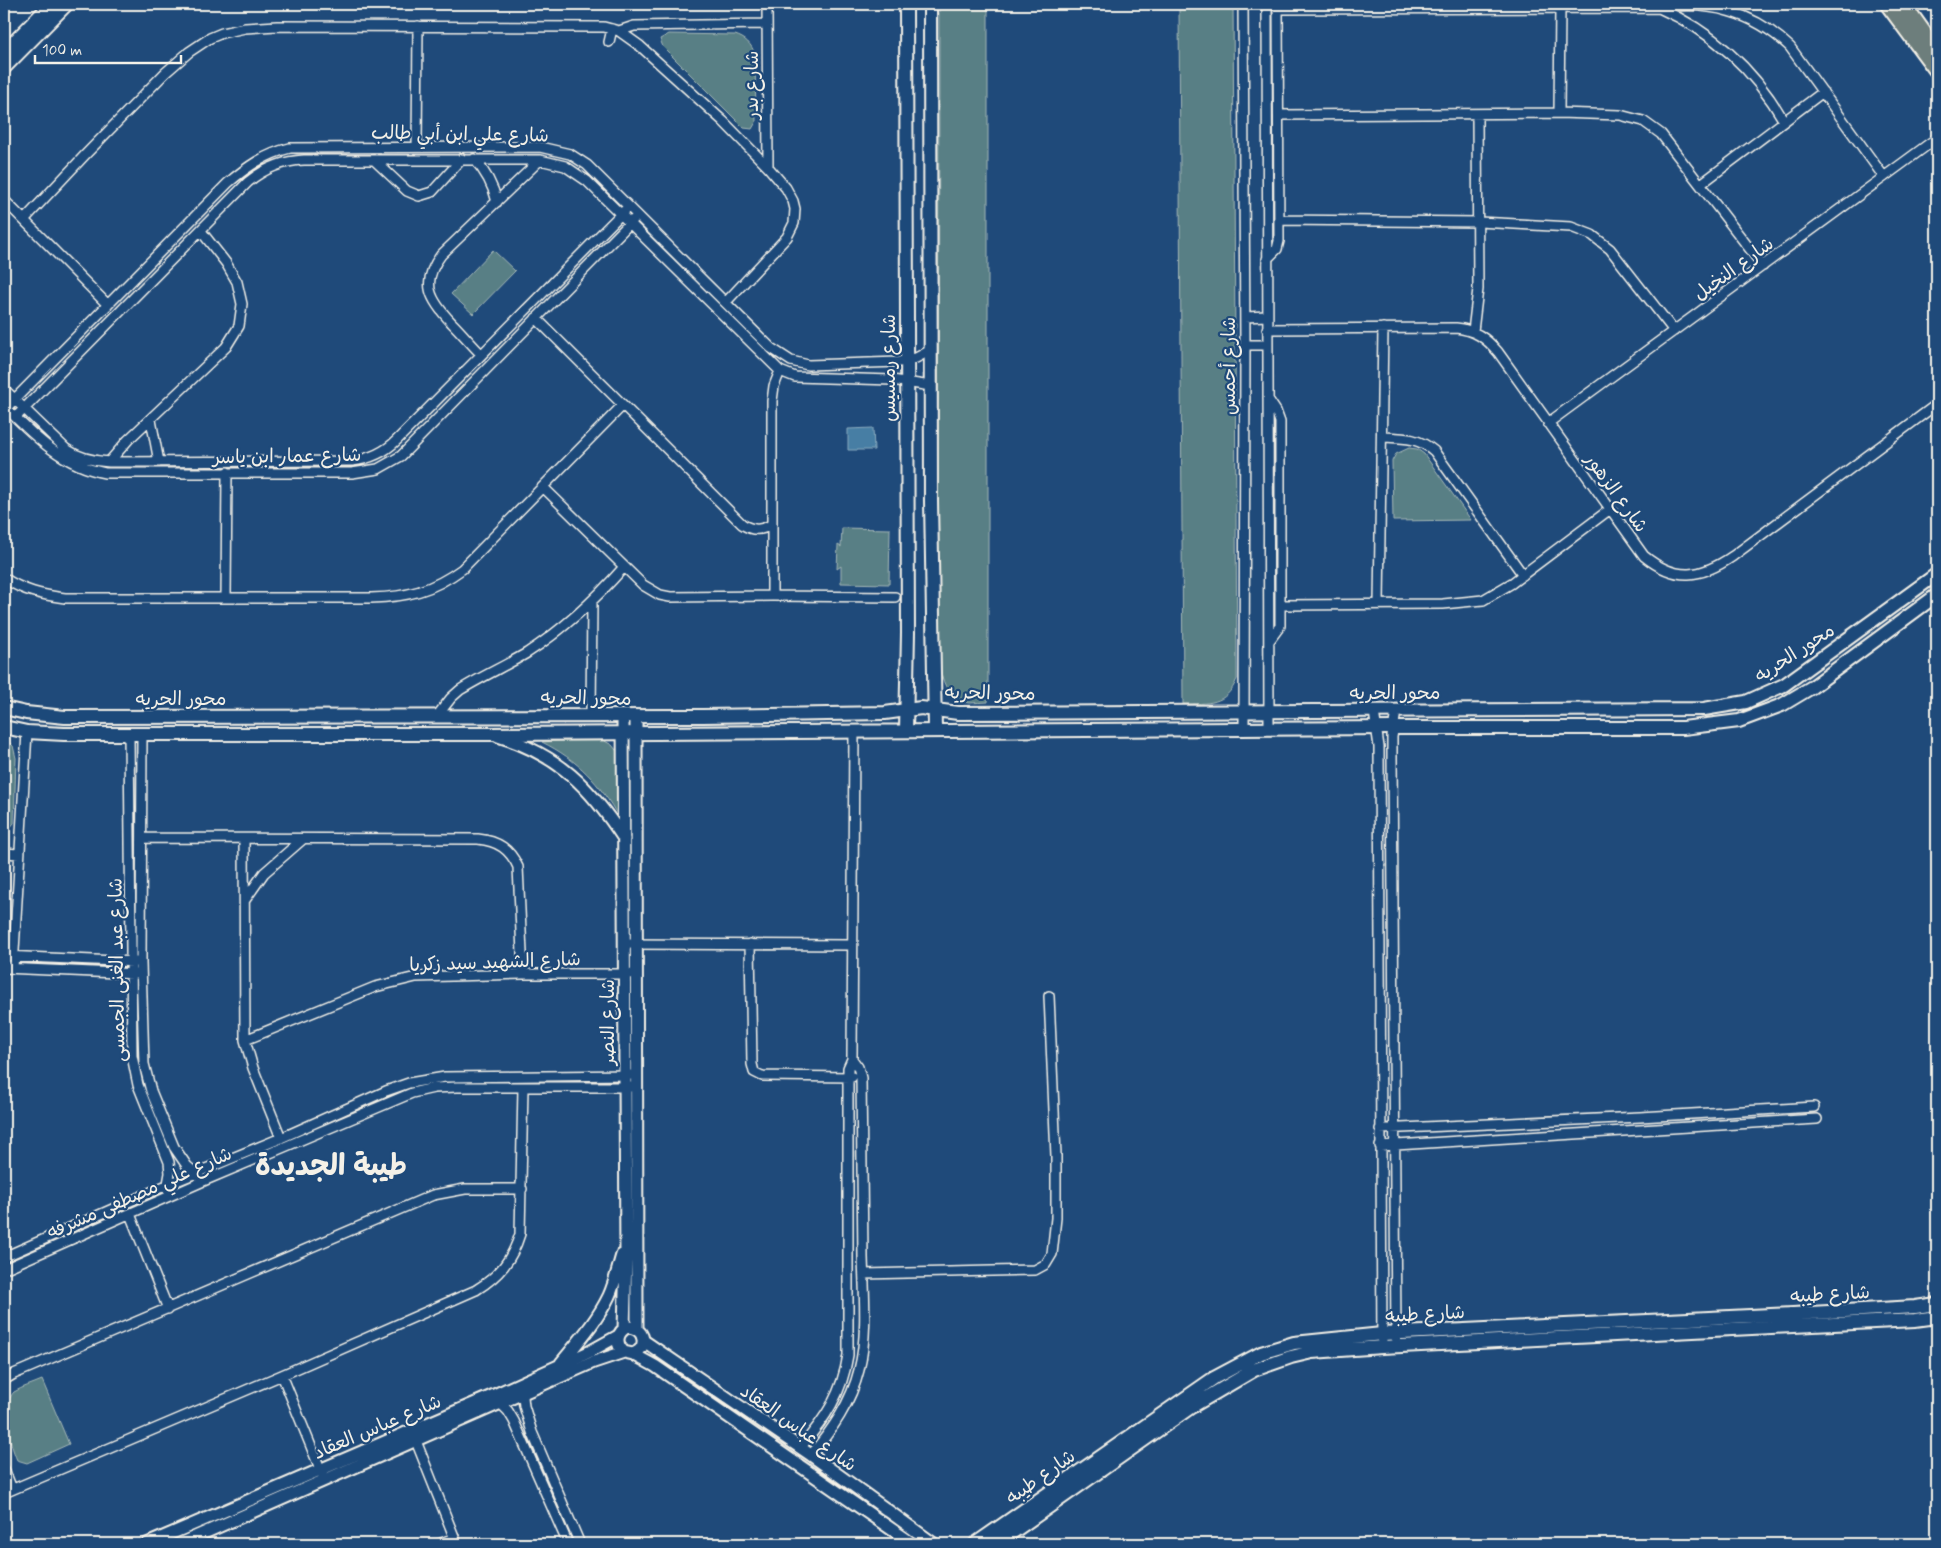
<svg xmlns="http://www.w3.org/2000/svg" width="1941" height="1548" viewBox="0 0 1941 1548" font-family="Mynerve,'Playpen Sans Arabic',sans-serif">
<rect width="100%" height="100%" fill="#1f4a7a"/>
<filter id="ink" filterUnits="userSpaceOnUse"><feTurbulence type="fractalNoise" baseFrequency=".02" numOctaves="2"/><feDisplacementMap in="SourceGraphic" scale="10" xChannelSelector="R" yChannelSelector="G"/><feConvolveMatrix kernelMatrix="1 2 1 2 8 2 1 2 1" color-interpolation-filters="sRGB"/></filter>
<g filter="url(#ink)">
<!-- green -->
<path fill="#597f85" stroke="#a6b8b6" d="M939,4H988V702C982,702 975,703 969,703C933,699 939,645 938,619Z
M1179,4H1233L1237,679C1226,706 1208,703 1183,704Z
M669,34L735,35C745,38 752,44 755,55L756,122L752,129L744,128L663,47L660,39Z
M493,250L515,271L473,314L451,294Z
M1409,448L1417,449L1424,454L1471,520L1393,521L1392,461L1396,454Z
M842,528L890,529L889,584L841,583V566L837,569L838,545L841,547Z
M4,737L13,746L16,758L14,823L4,835Z
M601,739L612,745L620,755L619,818C600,783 578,760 542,742Z
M42,1380L69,1444L27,1463L17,1460C9,1442 0,1406 14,1392C22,1387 33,1384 42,1380Z"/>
<!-- water -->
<path fill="#477ea4" stroke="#8cacbf" d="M873,428L874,450H848V429Z"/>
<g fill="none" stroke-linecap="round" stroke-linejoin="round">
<!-- minor casing -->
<g stroke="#f4f1e8" stroke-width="12">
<path id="minor" d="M767,4L768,167
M1243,4L1245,345L1244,729
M1267,4L1269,729
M1659,8C1714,32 1754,69 1784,121
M1279,9L1659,8C1708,0 1754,12 1790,47L1884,177
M619,31L634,26L767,24
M609,42L612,29
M1559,113L1560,7
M1279,115L1559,113L1620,115L1643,121L1661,134L1763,266
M417,147L418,26
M474,159C486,172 493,185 497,202
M374,160L407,191L419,196L432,192L462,159
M1701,184L1823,92
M4,200L108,305
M24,220L86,154L165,73L189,52L210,38L222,33L245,28L277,26L604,27L619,31L640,46L723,121L768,167L786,188L793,201L795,209L794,223L787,237L726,302
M1280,220L1479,222L1571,227L1592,235L1610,249L1674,331
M1267,259L1277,249L1279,241L1278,4
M1245,317L1267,316
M536,318L742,524C752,531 762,531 772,524
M1267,329L1456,328C1475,330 1486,338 1498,352L1644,556C1676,582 1701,578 1733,556L1937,404
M1473,331L1478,289L1477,114
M1245,345H1267
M481,354C471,344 462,333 452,323C430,300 420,283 441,255L540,160
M4,389L66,449C79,458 92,461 109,462L352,461C370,459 384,453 397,440L624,211
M1268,399L1276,411L1280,422V626L1269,641
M4,406C33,435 63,466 105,473H352L378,469L401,456L633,220
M6,408L228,183C247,167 265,154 290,148L540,147L570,154L587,165L771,348L791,361L808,365L899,362L916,358L931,350
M16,417L248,182C265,168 282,161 304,160H540L565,166L587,181L780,371L795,377L892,380L931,386
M151,420L159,462
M1548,423L1937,138
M1382,437C1402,438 1418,437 1434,451L1523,575
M109,462L128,440L226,347L239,326L242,304L237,282L226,263L201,231
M543,487L643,585L660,595L670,597L772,596L895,597
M4,578C23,591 42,595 65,598H371C407,597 432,591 462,569L623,405
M772,596V401L774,386L780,371
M226,598L227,472
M1379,604L1383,328
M1280,605L1443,604L1483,600L1512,583L1609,510
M1374,711L1379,747L1382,1347
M591,715L592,602
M437,716L451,698L460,690C481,677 505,666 527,653C564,629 595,600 624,567
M129,734L132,1056L138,1085L169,1162L170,1173L167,1189
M142,734L141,963L144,1064L151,1091L174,1147L187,1166L199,1176
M142,838L478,839C498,841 510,849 518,867L523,974
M244,839L245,1040L253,1068L281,1138
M4,853L19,854
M245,900L264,873L303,839
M625,944L852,945
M750,944L752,1064L754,1072L762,1076L852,1077
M4,956L138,962
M4,968L138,974
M13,968L27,732
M245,1040L375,987L416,977L523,974H629
M1380,1129L1640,1117L1814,1107
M1380,1146L1817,1119
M130,1214L168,1309
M4,1257L169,1184L281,1138L386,1091L409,1083L445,1077L631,1075
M4,1269L206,1180L412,1093L434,1088L457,1087H632
M864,1274L1035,1270L1046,1264L1052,1254L1056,1218V1156L1049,996
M1396,1338L1392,755V737L1396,711
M282,1375L323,1476
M4,1380L14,1374L433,1195L465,1189H522
M522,1388L524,1406L532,1432L580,1544
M496,1399L508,1411L514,1421L568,1544
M416,1441L457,1544
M800,1448C826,1418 842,1394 848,1355V1068L852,1059L854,731
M811,1455C832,1430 851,1403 859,1370C868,1334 864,1293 863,1257C862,1197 862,1137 861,1078L858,1067L852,1059
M4,1469L12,1489
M4,1493L282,1375L476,1290C499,1276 512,1260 520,1234L523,1087
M439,1544L454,1538"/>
</g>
<!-- tertiary casing -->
<g stroke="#f4f1e8" stroke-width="15">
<path id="tertiary" d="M623,716L626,1257L624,1329
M636,716L637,1329
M498,736C559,755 590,787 624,839
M644,1341L811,1455L934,1544
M633,1354C649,1348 645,1328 628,1327C616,1332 615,1344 624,1352L633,1354L655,1366L913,1544
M561,1363C578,1342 597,1321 609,1296C615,1283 618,1268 622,1255
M147,1544L492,1396L589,1352L618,1336
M179,1544L594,1362L624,1352"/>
</g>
<!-- secondary casing -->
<g stroke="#f4f1e8" stroke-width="16">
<path id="secondary" d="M930,4L931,501L935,730
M4,52L51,4
M4,68L67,4
M4,708L26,713L65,717L703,716L885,713L921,708L958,713L1704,709L1746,702L1784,685L1937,574
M4,727L27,732L64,734H492L1393,728H1683L1739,721L1782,705L1812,687L1937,595
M906,731L908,633L906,4
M975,1544L1214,1378L1261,1353L1294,1343L1382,1334L1793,1314L1915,1307L1937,1304
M996,1544L1191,1407L1254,1370L1291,1357L1312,1352L1382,1347L1793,1326L1915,1320L1937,1317"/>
</g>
<!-- primary casing -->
<g stroke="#f4f1e8" stroke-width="19">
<path id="primary" d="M1888,4L1937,70
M1903,4L1937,52"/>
</g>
<!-- minor -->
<use href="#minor" stroke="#1f4a7a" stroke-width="9"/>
<!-- tertiary -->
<use href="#tertiary" stroke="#1f4a7a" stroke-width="11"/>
<!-- secondary -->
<use href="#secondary" stroke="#1f4a7a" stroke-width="12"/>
<!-- primary -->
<use href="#primary" stroke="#6d7e7c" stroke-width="15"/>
</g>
</g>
<g text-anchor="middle" stroke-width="4.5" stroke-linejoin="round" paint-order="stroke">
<!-- street labels -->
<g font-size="19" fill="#f4f1e8" stroke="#1f4a7a">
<text transform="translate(751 85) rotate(-90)" y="7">شارع بدر</text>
<text transform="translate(460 133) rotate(1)" y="7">شارع علي ابن أبي طالب</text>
<text transform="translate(1733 268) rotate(-36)" y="7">شارع النخيل</text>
<text transform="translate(1228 366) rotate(-90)" y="7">شارع أحمس</text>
<text transform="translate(888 368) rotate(-90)" y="7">شارع رمسيس</text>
<text transform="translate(287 455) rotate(-1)" y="7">شارع عمار ابن ياسر</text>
<text transform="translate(1617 492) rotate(54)" y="7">شارع الزهور</text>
<text transform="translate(1794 652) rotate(-33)" y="7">محور الحريه</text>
<text transform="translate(990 692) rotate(1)" y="7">محور الحريه</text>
<text x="1395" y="699">محور الحريه</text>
<text transform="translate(586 697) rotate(1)" y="7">محور الحريه</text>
<text x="181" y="705">محور الحريه</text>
<text transform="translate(495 961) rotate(-2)" y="7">شارع الشهيد سيد زكريا</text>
<text transform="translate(116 970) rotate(-91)" y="7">شارع عبد الغنى الجمسى</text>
<text transform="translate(607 1022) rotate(-90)" y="7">شارع النصر</text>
<text transform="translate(139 1192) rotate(-24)" y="7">شارع علي مصطفى مشرفه</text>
<text transform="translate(1830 1293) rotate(-3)" y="7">شارع طيبه</text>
<text transform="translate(1425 1313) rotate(-3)" y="7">شارع طيبه</text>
<text transform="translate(377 1426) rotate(-23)" y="7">شارع عباس العقاد</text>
<text transform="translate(799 1427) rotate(35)" y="7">شارع عباس العقاد</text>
<text transform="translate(1040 1476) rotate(-35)" y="7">شارع طيبه</text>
</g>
<!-- town labels -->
<g font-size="29" font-weight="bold" fill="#f4f1e8" stroke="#1f4a7a">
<text x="331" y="1175">طيبة الجديدة</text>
</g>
</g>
<!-- margin -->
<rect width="1941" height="1548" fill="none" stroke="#1f4a7a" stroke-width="20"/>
<rect x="10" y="10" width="1921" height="1528" fill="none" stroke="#f4f1e8" stroke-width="2" filter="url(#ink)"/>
<!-- scale -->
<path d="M35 55v8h146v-8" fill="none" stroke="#f4f1e8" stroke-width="2.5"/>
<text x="42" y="55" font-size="15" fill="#f4f1e8" stroke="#1f4a7a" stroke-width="4" paint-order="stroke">100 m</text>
</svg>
